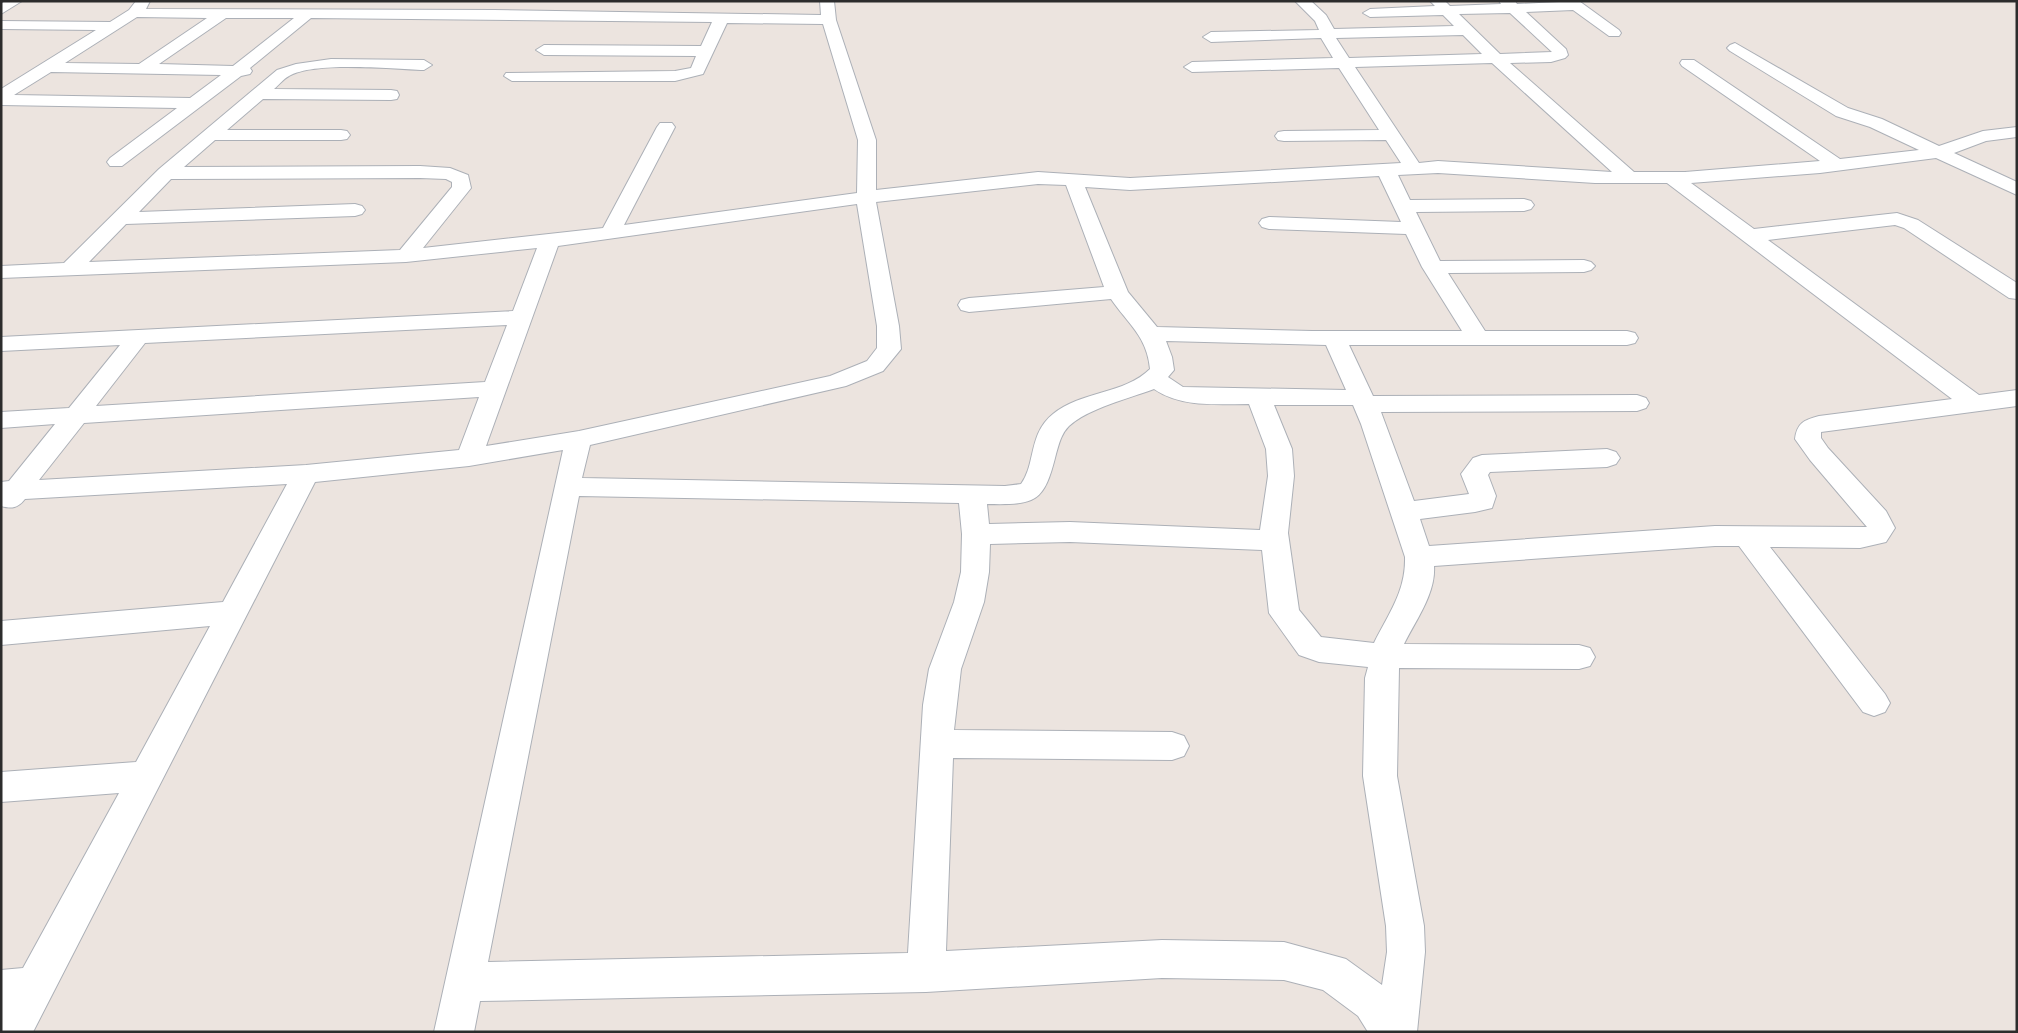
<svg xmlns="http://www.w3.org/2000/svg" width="2018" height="1033" viewBox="0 0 2018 1033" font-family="'Work Sans',sans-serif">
<rect width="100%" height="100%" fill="#ece4df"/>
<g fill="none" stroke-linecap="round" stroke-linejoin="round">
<!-- minor casing -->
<g stroke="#acb0b7" stroke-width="2">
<path id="minor" d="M5,1H22L1,14V4Z
M136,1H150L146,9L494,10L821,15L820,1H834L836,20L876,140V190L1038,172L1130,178L1401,163L1386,140L1284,141L1278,140L1275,136L1278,132L1284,131L1379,130L1339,68L1192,72L1184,67L1192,62L1333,58L1321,38L1211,42L1203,37L1211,32L1319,30L1315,21L1295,1H1311L1326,15L1334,29L1454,26L1443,15L1370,17L1363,13L1370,9L1435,6L1430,1H1445L1450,6L1501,4L1499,1H1515L1517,4L1579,1L1619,30L1621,33L1619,36H1609L1573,10L1526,12L1566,49L1568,55L1565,58L1551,62L1510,63L1634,172H1685L1820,161L1682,66L1680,63L1682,60H1694L1840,159L1919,150L1870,127L1836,116L1730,51L1727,48L1730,45L1735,43L1848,108L1882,119L1939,146L1983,131L2017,127V137L1986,141L1954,153L2017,182V195L1936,158L1820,173L1691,183L1754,229L1897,213L1918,220L2017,283V299L2009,298L1904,228L1895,225L1768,240L1979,395L2017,390V406L1821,432V438L1828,448L1886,511L1895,528L1886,542L1860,548L1770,547L1885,694L1890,703L1885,712L1874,716L1863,712L1739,546H1715L1434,566C1436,593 1416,620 1404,644L1579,645L1590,648L1595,657L1590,666L1579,669L1399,668L1397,776L1424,926L1425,952L1417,1032H1368L1358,1016L1323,990L1284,980L1162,978L926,992L480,1001L474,1032H434L563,450L469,466L315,482L33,1032H1V970L23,968L119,793L1,802V772L136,762L210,626L1,645V621L223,602L287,484L25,499C18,508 12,509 1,506V482L9,481L55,424L1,428V412L69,408L120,345L1,351V337L513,311L537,248L406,262L1,278V266L64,263L159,169L277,70L296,64L331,59L424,60L432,65L424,70C392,69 315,61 289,76C283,79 279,85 274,89L391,90L397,91L399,95L397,99L391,100L263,99L227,130H341L347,131L350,135L347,139L341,140H215L184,167L420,166L450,168L468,175L471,188L423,248L603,228L657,127L660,123H672L675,127L624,225L857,193L858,140L823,24L727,23L703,74L675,81H512L504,76L506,73L675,71L691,68L696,56L544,55L536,50L544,45L701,46L712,22L311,18L250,68L252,71L250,74L241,76L122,166H110L107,162L110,158L177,108L1,105V89L96,30L1,29V21L110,22L129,10ZM1510,13L1552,52L1500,54L1459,14ZM137,17L207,18L139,64L65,63ZM226,18H294L233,66L159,64ZM1463,35L1482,54L1349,58L1336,38ZM1492,63L1612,172L1438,161L1419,163L1355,67ZM51,72L221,75L190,98L14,95ZM1438,173L1595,183H1667L1952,399L1819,416C1804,420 1797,423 1795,439L1810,460L1867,527L1715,526L1429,546L1420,519L1475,512L1492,508L1496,496L1488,475L1490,472L1607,467L1616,464L1620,458L1616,452L1607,449L1482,455L1473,458L1461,474L1469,494L1414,501L1381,412L1637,411L1646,408L1649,403L1646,398L1637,395L1373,396L1349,345H1627L1635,343L1638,338L1635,333L1627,331H1485L1448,273L1584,272L1591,270L1595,266L1591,262L1584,260L1440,261L1416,212L1524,211L1531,209L1534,205L1531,201L1524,199L1410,200L1398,175ZM1379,176L1401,222L1269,217L1262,219L1259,223L1262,227L1269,229L1406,234L1422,267L1462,331H1312L1157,327L1128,292L1085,187L1130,190ZM420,178L446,179L452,182V187L400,250L89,262L126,224L355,216L362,214L365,210L362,206L355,204L139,212L171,179ZM1038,184L1066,185L1104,287L969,298L961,300L958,305L961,310L969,312L1111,299C1128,324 1147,336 1150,369C1125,394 1081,391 1053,414C1028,434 1036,464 1021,484L1005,486L582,478L590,445L846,386L883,371L901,349L899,326L876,202ZM857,204L877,326V348L867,361L830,376L579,431L486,446L558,246ZM507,325L485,382L96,406L145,343ZM1166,341L1326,345L1346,390L1183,387L1168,377L1174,370L1172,357ZM1154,389C1182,408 1217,404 1249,404L1266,449L1268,476L1260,530L1070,522L989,524L987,504C1036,505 1044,503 1056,454C1059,444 1061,434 1069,426C1087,409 1130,398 1154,389ZM479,397L459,450L306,465L39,480L84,423ZM1274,405H1353L1361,424L1405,557C1406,591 1389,613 1374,643L1321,637L1299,610L1288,533L1294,476L1292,449ZM579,496L959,503L962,534L961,572L954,602L929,669L923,705L908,953L488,962ZM1070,542L1262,550L1269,613L1299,655L1319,662L1368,667L1365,678L1363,776L1386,926L1387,952L1382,985L1346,959L1284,942L1162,940L946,951L953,758L1172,760L1184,756L1189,746L1184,736L1172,732L954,730L961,669L984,602L989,572L990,544Z"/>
</g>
<!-- minor -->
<use href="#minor" fill="#fff" fill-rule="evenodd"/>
</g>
<!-- border -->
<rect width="2018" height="1033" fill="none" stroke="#2c2c2c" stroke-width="5"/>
</svg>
